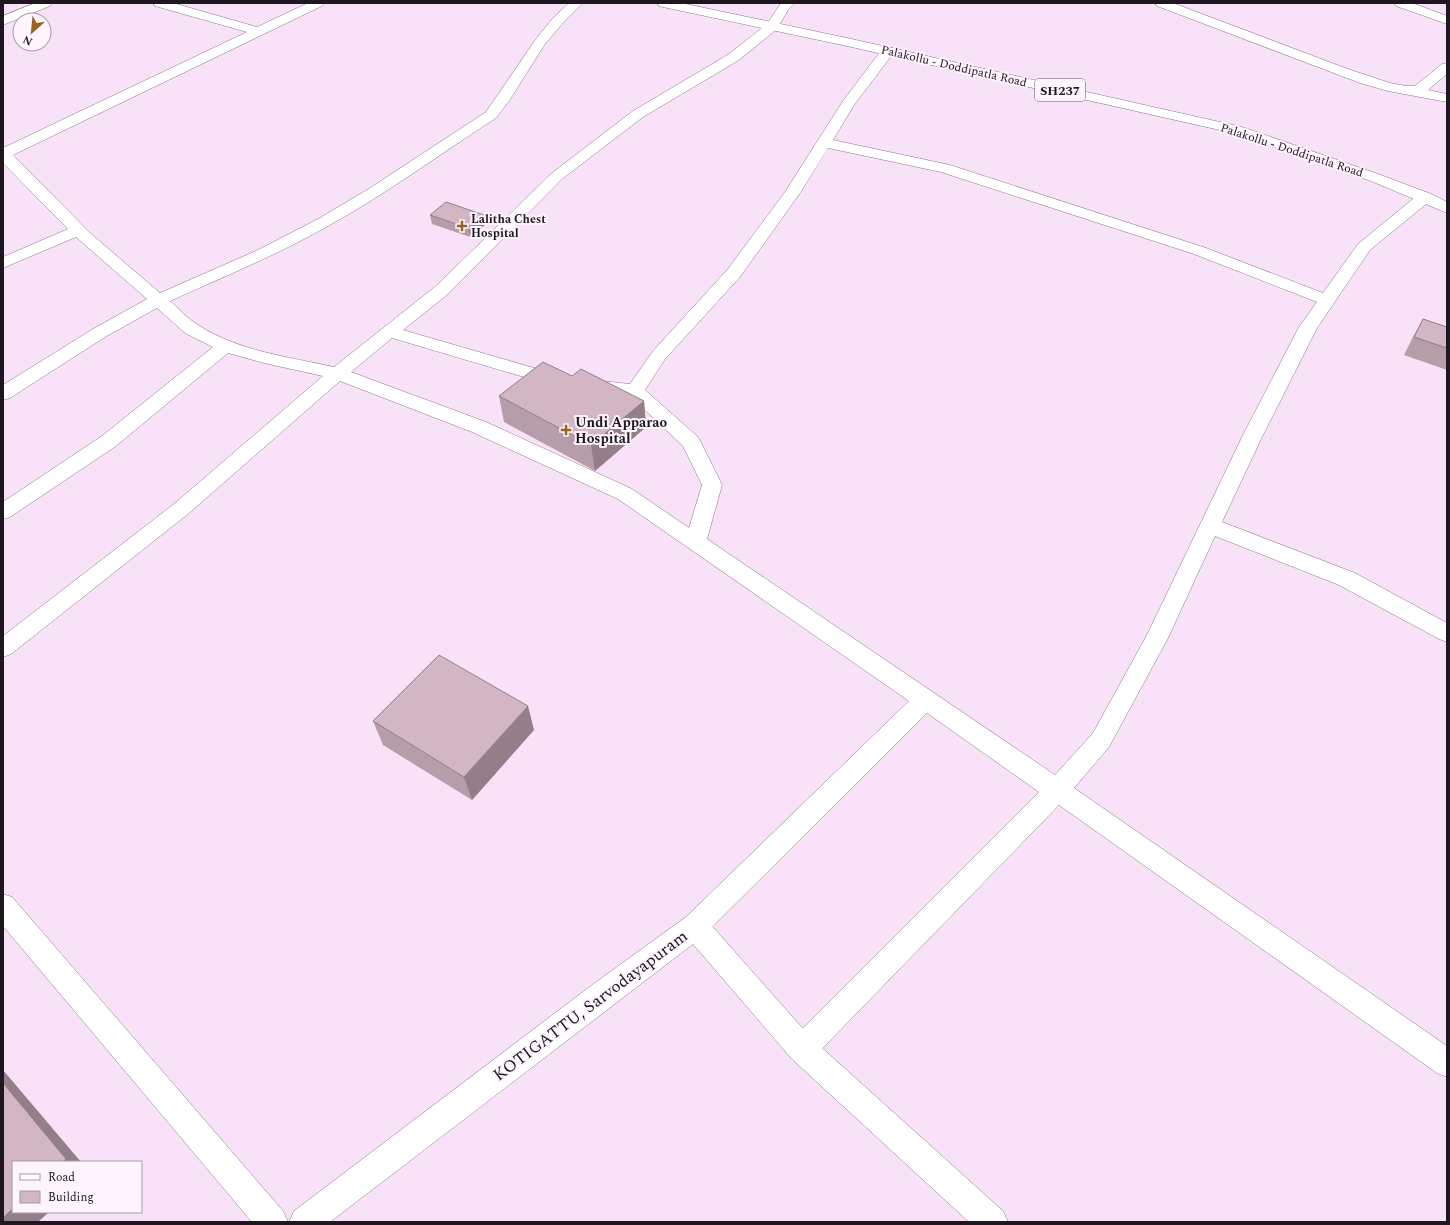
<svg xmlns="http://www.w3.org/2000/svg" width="1450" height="1225" viewBox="0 0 1450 1225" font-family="Spectral,serif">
<rect width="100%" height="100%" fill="#f8e2f7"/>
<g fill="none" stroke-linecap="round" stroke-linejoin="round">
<!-- minor casing -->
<g stroke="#8a7689" stroke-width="1">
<path id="minor" d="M35,3H52L50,6L3,25V16Z
M153,3H173L257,27L308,3H324L322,6L13,155L90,233L160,293L258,250L318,219L367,190L486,112L536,39L553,18L569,3H583L562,24L545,44L509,101L496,118C440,154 386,194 328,226C277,255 223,277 170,301C179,309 188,319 198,325C238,351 289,357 334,367L436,286L552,173L633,111L729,54L767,24L781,3H795L788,10L777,29L739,60L643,117L562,179L448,294L403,330L565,377L567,381L565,385L558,387L551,385L392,338L351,372L486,422L632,489L689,528L702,485L683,446L630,396L585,390L583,386L585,382L592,380L630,384L653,351L728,269L785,192L843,101L883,48H893L895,51L854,105L833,140L950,165L1206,248L1323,293L1358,244L1419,194L1425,192L1431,194L1433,197L1431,200L1370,250L1317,328L1263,435L1222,522L1355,573L1447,623V642L1439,639L1339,585L1215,536L1168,638L1109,747L1074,788L1447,1046V1077L1437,1073L1059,805L812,1059L802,1063L792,1059L788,1049L792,1039L1039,792L927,713L704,935L695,939L686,935L682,926L686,917L909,701L618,499L472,432L340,381L188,514L11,654L3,657V636L174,504L323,376L264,363L228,353L116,446L10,517L3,519V502L102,436L213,347L185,333L157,308L105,337L10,398L3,400V385L93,329L147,299L76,237L3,268V257L68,229L3,163V148L247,32L155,6ZM828,148L941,172L1194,254L1317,302L1299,327L1243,435L1147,635L1093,733L1055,775L707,539L722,485L698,437L645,390L665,359L740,277L800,193Z
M1155,3H1173L1345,68L1390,83L1406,86H1415L1442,64L1447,63V74L1428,90L1447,94V102L1388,91L1360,83L1157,6Z
M3,894L12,897L283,1211L288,1222H252L3,926Z"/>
</g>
<!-- tertiary casing -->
<g stroke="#8a7689" stroke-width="1">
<path id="tertiary" d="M1394,3H1412L1447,16V24L1396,6Z
M695,913L704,917L812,1039L1003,1211L1008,1222H969L792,1059L693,944L330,1222H289L294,1211L592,985L686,917Z"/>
</g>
<!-- primary casing -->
<g stroke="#8a7689" stroke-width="1">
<path id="primary" d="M657,3H681L847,38L1242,127L1381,175L1431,194L1447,202V213L1371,181L1233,133L847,46L663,7L659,6Z"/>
</g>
<!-- minor -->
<use href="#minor" fill="#fff" fill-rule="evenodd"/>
<!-- tertiary -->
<use href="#tertiary" fill="#fff" fill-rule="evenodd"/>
<!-- primary -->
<use href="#primary" fill="#fff" fill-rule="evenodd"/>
</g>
<!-- wall -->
<path fill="#b59da9" d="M430,215H484L486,224L470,237L432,224Z
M1423,319L1447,327V370L1404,355L1413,337Z
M572,376L644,401L646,427L595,471L504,422L499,396Z
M373,721L534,730L472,800L383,745Z"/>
<!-- shaded-wall -->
<path fill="#937f89" d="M484,215L486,224L470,237L468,228Z
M644,401L646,427L595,471L591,445Z
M528,706L534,730L472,800L464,777Z
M3,1070L81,1162H63L3,1083Z
M13,1208V1212H49L38,1222H3V1218Z"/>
<!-- building -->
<path fill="#d2b6c4" stroke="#937f89" d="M446,202L484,215L468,228L430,215Z
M1423,319L1447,327V348L1414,337Z
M543,362L572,376L581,369L644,401L591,445L499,396Z
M439,655L528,706L464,777L373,721Z
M3,1083L66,1159L63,1162H13V1208L3,1218Z"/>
<!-- markers -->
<g fill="#9d6123" stroke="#fdf4fd" stroke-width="1.5">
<path d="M460 220h4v4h4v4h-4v4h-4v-4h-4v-4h4z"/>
<path d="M564 424h4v4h4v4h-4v4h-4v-4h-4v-4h4z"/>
</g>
<g text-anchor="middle" stroke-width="4" stroke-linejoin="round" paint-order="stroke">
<!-- far-street labels -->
<g font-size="12" fill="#1f171f" stroke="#fdf4fd">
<text transform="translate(954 66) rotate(13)" y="4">Palakollu - Doddipatla Road</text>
<text transform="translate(1292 150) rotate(18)" y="4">Palakollu - Doddipatla Road</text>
</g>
<!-- far-poi labels -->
<g font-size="12" font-weight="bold" fill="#1f171f" stroke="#fdf4fd" text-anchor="start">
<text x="471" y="223">Lalitha Chest<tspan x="471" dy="14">Hospital</tspan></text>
</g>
<!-- shield labels -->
<rect fill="#fdf4fd" stroke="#625962" stroke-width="1" x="1035" y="79" width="50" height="22" rx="3"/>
<g font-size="13" font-weight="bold" fill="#1f171f">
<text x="1060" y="95">SH237</text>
</g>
<!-- poi labels -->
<g font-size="14" font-weight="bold" fill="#1f171f" stroke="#fdf4fd" text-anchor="start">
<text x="575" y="427">Undi Apparao<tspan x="575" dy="16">Hospital</tspan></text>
</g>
<!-- near-street labels -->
<g font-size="17" fill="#1f171f" stroke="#fdf4fd">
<text transform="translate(590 1005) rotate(-37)" y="6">KOTIGATTU, Sarvodayapuram</text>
</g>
</g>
<!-- border -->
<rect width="1450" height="1225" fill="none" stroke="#1f171f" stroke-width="8"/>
<!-- legend -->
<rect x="12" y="1161" width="130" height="52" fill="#fdf4fd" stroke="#a49ca4"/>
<rect x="20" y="1174" width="20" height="6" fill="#ffffff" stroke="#a49ca4"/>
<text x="48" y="1181" font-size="12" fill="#1f171f">Road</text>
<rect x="20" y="1191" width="20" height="12" fill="#d2b6c4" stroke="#a49ca4"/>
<text x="48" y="1201" font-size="12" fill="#1f171f">Building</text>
<!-- north arrow -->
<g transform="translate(32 32) rotate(207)"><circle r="19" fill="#fdf4fd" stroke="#a49ca4"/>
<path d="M0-3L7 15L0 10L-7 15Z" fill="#9d6123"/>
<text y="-6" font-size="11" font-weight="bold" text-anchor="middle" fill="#1f171f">N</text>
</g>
</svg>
